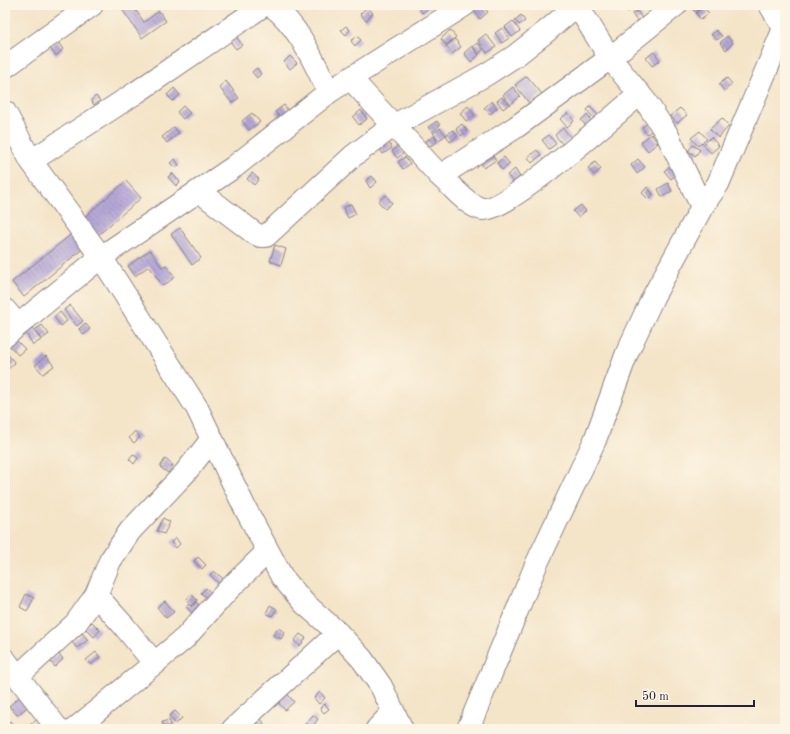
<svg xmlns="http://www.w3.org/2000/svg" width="790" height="734" viewBox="0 0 790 734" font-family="'Old Standard TT',serif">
<defs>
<pattern id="building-back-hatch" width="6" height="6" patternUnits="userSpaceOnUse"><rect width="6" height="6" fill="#b4a5d7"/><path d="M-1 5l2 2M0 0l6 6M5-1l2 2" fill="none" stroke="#9286b0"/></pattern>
</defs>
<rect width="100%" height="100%" fill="#fcf5e5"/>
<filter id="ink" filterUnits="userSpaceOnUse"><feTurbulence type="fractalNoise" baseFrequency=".025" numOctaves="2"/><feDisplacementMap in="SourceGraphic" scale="8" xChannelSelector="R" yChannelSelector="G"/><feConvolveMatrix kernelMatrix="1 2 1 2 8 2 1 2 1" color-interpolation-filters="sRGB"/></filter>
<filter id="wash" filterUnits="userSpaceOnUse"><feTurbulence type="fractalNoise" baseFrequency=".012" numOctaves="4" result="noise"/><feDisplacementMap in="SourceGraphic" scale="16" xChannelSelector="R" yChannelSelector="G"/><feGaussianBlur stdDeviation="0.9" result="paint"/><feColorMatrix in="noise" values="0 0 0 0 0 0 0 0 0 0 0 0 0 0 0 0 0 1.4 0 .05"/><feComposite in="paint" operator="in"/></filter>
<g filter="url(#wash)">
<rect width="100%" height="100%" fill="#f4e4c8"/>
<g id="blocks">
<!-- building -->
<path fill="url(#building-back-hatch)" d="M119,5H132L144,22L159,11L166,21L142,38Z
M423,5H428L430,7L422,13L419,8Z
M481,5L488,12L480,19L474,11Z
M623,5H633L634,7L628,12Z
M692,5H701L702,7L695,12L691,6Z
M367,7L373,13L366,21L360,14Z
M703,7L709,13L701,20L696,13Z
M637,11L642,18L637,21L632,14Z
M521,15L525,21L519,25L515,20Z
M513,21L520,31L512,37L505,27Z
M346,26L350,30L346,35L341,30Z
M502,28L509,38L502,43L495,33Z
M450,30L456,37L446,45L441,39Z
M716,30L722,36L717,40L711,35Z
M486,34L496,47L487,53L478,40Z
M235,35L242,45L236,49L229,40Z
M357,36L361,40L355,46L351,41Z
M727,36L733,43L726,50L720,43Z
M455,39L461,47L452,54L446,46Z
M57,41L63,49L56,56L49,47Z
M478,43L483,50L478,54L473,46Z
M472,46L479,55L471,62L464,53Z
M654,52L660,60L652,66L646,58Z
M290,56L297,63L290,69L284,62Z
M257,68L261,74L257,78L252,72Z
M527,76L542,94L530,104L515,85Z
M727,78L732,84L724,91L719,84Z
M226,81L239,98L232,103L219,87Z
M513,87L520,96L510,105L503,95Z
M174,88L180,95L173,101L167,95Z
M96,96L100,101L94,105L91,100Z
M502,97L508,105L503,109L497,101Z
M492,101L497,108L490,114L484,108Z
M284,105L289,112L281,118L275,112Z
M183,106L190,113L183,119L177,112Z
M468,106L475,115L466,121L460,113Z
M590,107L598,115L594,119L587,110Z
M680,108L687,115L677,123L670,116Z
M361,110L367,119L359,125L353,117Z
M252,113L260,122L249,130L242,121Z
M568,113L574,121L567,127L560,119Z
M587,115L592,122L587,127L581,120Z
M722,118L729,126L718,138L710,129Z
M437,121L440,125L432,132L428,127Z
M648,123L653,130L647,134L642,127Z
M462,124L467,131L461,136L456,129Z
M174,127L179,133L167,143L162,137Z
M440,128L446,135L439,140L433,133Z
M563,128L571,138L563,145L555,135Z
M453,130L458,136L450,142L446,135Z
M700,131L707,139L698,146L691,138Z
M651,134L658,143L648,151L641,142Z
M549,135L556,144L549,149L542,140Z
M434,136L437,142L430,146L426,141Z
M711,137L719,146L711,153L703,145Z
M386,139L392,148L383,154L377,145Z
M693,145L700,150L695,156L688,151Z
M398,146L404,153L397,158L392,151Z
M537,150L541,155L532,163L528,157Z
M489,151L496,160L484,168L478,159Z
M405,157L410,164L403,169L398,162Z
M504,157L510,164L502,170L497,163Z
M175,159L179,165L175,168L170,163Z
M638,159L645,167L637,174L631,165Z
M595,162L601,169L594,175L588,168Z
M671,165L678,173L671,179L664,171Z
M515,169L520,177L513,182L507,175Z
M172,173L180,182L176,186L168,177Z
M252,173L259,179L254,185L247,179Z
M372,176L377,182L370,188L366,181Z
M126,181L141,198L97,236L82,219Z
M668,183L672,191L662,197L658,189Z
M647,187L653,194L648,199L642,193Z
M386,195L392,203L385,209L378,201Z
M351,204L356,214L348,218L343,208Z
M581,205L586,211L578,217L573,211Z
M180,228L201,258L192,265L171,234Z
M74,232L86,246L24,297L12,282Z
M275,245L286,249L281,265L270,261Z
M150,250L162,267L166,265L175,277L163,286L149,266L135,276L128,266Z
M70,305L83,321L77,326L64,310Z
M60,312L67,321L61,326L54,317Z
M85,323L90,329L84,335L79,329Z
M42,325L49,334L42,339L35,330Z
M33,329L41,340L33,345L26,333Z
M16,340L25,349L18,355L10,346Z
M5,351L15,363L8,369L5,365Z
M46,356L54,366L43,374L35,365Z
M135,431L140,437L134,443L129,438Z
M133,454L138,458L134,464L129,459Z
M165,459L173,465L168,473L160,467Z
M163,518L170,522L164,534L157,531Z
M176,538L180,544L176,548L171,542Z
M198,557L206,565L202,569L194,561Z
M214,571L227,582L222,587L210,575Z
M206,588L218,599L213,604L201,593Z
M26,594L34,598L27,611L20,607Z
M191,594L197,600L192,606L186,600Z
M165,601L174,612L166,618L157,607Z
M196,602L199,605L195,609L200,614L196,617L186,607L189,604L192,607Z
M270,605L277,609L272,616L266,613Z
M92,622L100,630L94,637L85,628Z
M278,628L285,632L281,639L273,635Z
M82,633L88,640L77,648L72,642Z
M300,634L306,638L300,646L294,641Z
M96,652L100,657L91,665L86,660Z
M58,653L63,659L55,667L50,661Z
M285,691L294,702L285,710L275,699Z
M320,692L325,698L319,704L314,698Z
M21,696L29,706L17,715L9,706Z
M325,704L329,709L324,713L320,708Z
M175,711L182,718L176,724L169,716Z
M313,715L318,719L311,729H301Z
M258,716L264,723L258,729H244Z
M38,719L41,724L34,729L31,724Z
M169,720L171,725L164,728L162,722Z
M10,721L17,729H5V725Z"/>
</g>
</g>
<g filter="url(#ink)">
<use href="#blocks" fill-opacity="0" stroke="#8b8382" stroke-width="1"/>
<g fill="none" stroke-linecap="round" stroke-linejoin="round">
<!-- minor casing -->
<g stroke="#8b8382" stroke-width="24">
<path id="minor" d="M271,5C300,27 313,61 329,92
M577,5L610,58L646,102L667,134L702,207
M770,5L784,28
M5,67L92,5
M351,79L440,176L516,127L610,58L676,5
M5,112L31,161L101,257L197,408L245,508L282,577L304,603L338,633L362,659L381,686L402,729
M31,161L137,92L264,5
M440,176C451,185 469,208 483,209C508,211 615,114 640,94
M199,191L254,233L260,236H266L353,156L393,126L487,74L515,56L548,30L577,5
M5,310L17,324
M5,336L101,257L234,167L329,92L465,5
M96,595L124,626L155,664
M5,660L58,729
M18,676L76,623L96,595L110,561L130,531L185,473L212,439
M75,729L185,638L227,591L268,551
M233,729L338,633
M377,729L393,712
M468,729L536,565L595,440L627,353L653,297L702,207L718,184L785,26"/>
</g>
<!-- minor -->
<use href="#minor" stroke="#fff" stroke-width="22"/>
</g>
</g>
<!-- margin -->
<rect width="790" height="734" fill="none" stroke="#fcf5e5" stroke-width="20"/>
<!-- scale -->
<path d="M636 700v6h118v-6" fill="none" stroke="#22223b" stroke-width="2"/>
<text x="642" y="700" font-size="12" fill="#22223b" stroke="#fcf5e5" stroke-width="3" paint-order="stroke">50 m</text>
</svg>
